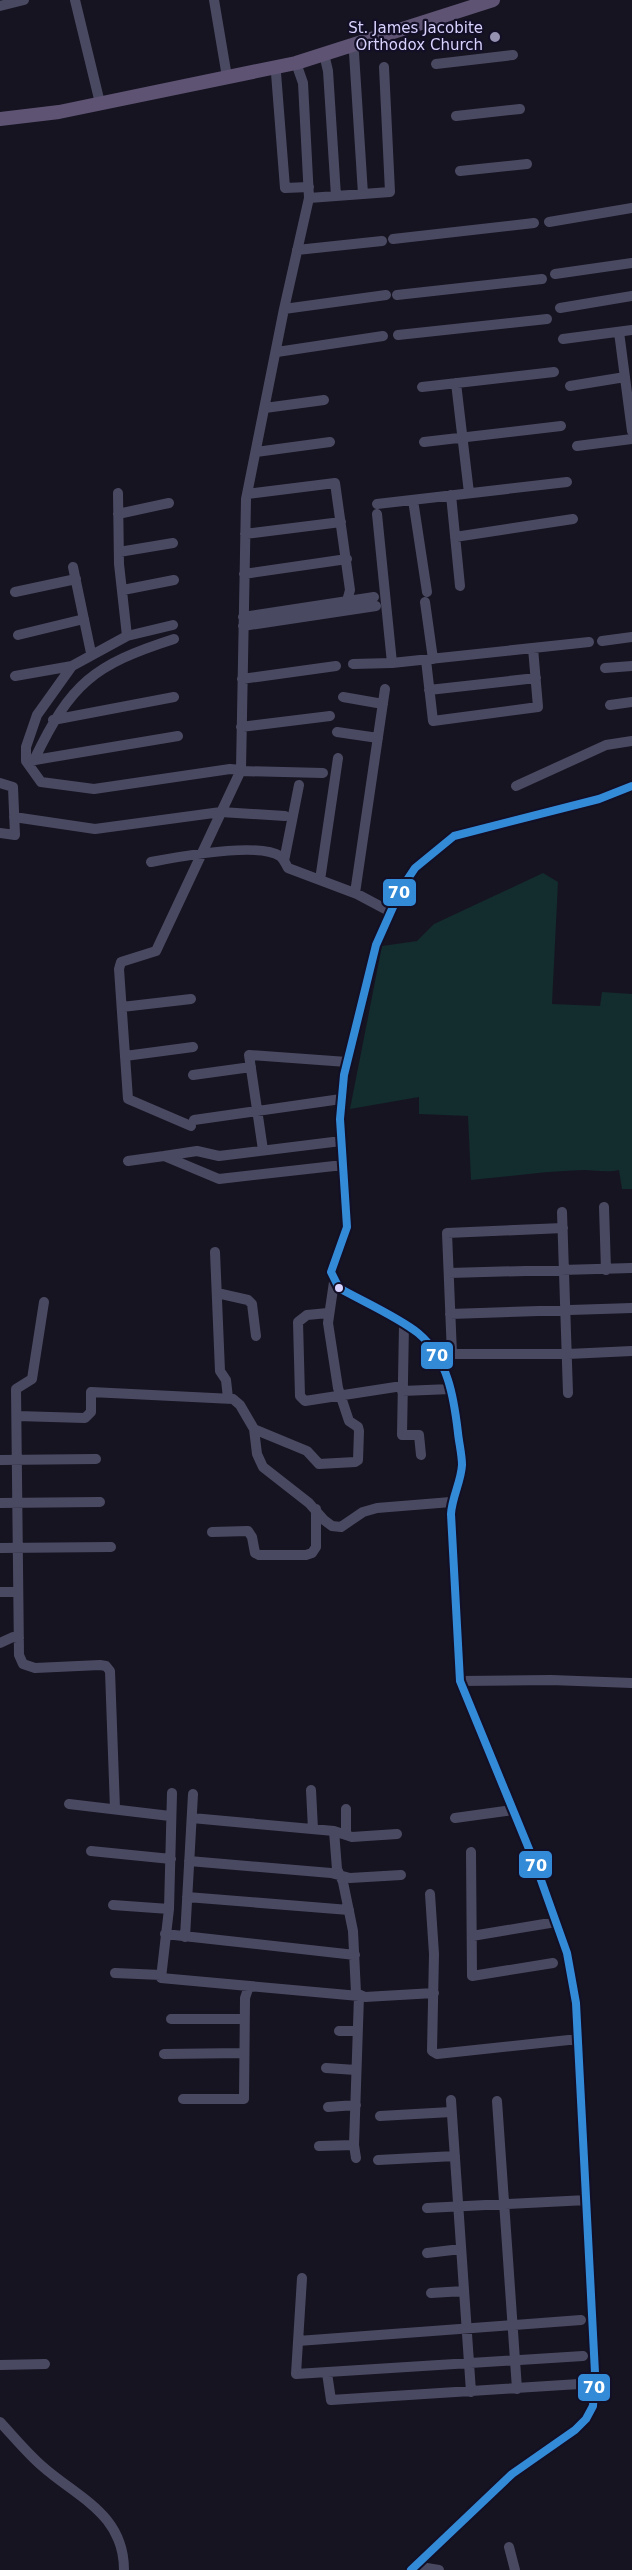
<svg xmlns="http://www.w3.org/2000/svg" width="632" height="2570" viewBox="0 0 632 2570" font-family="'DejaVu Sans',sans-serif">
<rect width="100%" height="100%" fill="#161421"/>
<!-- green -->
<path fill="#132c2d" d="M543,873L558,882L552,1004L600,1006L602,992L632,994V1189H622L619,1170C607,1173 595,1170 583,1170C545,1171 508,1177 471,1180L468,1116L419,1114V1097L350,1109L382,946L417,941L434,924Z"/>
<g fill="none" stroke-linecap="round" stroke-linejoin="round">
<!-- minor -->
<path stroke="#4a4962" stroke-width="10" d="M75,0L100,103
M214,0L227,77
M0,6L24,0
M351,46L354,53L363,194
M324,54L328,71L336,196
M436,64L513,55
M276,73L285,188L309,187
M456,116L520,109
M460,171L527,164
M309,198L390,192L384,67
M549,222L632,208
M393,239L534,223
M297,250L382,241
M555,274L632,263
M397,295L542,279
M560,308L632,296
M284,309L386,295
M619,332L632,431
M398,335L547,319
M563,339L632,330
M277,352L383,336
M456,383L469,493
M570,386L625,377
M422,387L554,372
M265,408L324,400
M424,442L561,426
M577,446L632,439
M256,452L330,442
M118,493L119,564L127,636
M247,494L335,483L350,590L347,601
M451,495L460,586
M413,500L427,592
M377,504L567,482
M118,514L169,503
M377,514L392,663
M245,534L341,522
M455,537L573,519
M119,552L173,543
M73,567L91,653
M244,574L347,559
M123,590L174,580
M15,592L76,579
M425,602L433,659
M243,617L374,597
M173,625L127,636L72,666L37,715L26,747V761L41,782L94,789L230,769L241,770
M243,626L376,606
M18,635L84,619
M602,641L632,637
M426,660L433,721L538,707L533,648
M353,664L392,663L589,642
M605,668L632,666
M15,676L72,666
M242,679L336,666
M429,690L536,678
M343,697L383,704
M610,705L632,702
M53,720L174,697
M241,727L330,716
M337,732L378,738
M34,760C71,683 93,665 174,639
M29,761L178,736
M240,771L323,773
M0,783L13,787L15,835L0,833
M516,786L606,745L632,741
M14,817L95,829L221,812L285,816
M284,861L299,785
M151,862C177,857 258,842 280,856C284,859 285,863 288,868L357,894L389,911
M320,880L338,758
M355,893L385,689
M122,1007L191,999
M125,1056L193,1047
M193,1075L251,1067
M194,1120L341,1099
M191,1126L128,1099L119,969L121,962L156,951L241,770L246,499L284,309L309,198L303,83L296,63
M263,1150L249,1055L347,1062
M164,1156L197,1151L219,1156L341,1141
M128,1161L164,1156L219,1179L343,1165
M604,1207L606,1270
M562,1212L568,1393
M215,1252L220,1371L226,1380L228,1398
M449,1273L632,1268
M217,1293L248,1300L252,1304L256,1336
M44,1302L32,1379L16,1389L19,1655L23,1664L35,1668L100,1665L106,1666L110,1671L115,1809
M328,1313L307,1315L298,1322L300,1396L305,1401L402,1386
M450,1314L632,1308
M404,1325L402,1435H419L421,1455
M452,1354L447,1233L563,1228
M447,1356L452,1354H568L632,1351
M402,1391L451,1389
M17,1416L85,1418L91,1412V1392L233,1399L240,1405L254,1429L257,1454L263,1467L309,1503L324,1520L332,1526L341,1527L363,1512L377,1508L451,1502
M254,1429L307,1451L319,1464L355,1462L358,1460L359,1431L358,1427L349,1421L338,1388L328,1323L334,1282
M0,1460L96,1459
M0,1503L100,1502
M212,1532L248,1531L252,1537L255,1553L259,1555H306L312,1553L316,1547V1509
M0,1548L111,1547
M0,1592H18
M0,1643L13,1637L19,1638
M460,1681L551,1680L632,1683
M311,1790L313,1829
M172,1793L169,1909L161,1978L359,1996L354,2145L356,2158
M69,1804L170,1816
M346,1809V1835
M192,1818L334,1831L352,1837L397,1834
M455,1818L513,1810
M334,1831L337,1869L343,1882L353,1931L356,1993L365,1997L434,1993
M91,1851L171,1859
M471,1852L472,1976L553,1963
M189,1861L331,1873L350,1878L401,1875
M430,1894L434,1954L432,2051L437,2054L578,2039
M187,1897L349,1910
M113,1905L169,1909
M165,1934L355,1955
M472,1936L556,1922
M185,1937L193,1794
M115,1973L161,1975
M171,2019H244
M339,2031H357
M164,2054L243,2053
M326,2068L356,2070
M183,2099H244L245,1998L249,1986
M451,2100L471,2392
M497,2101L517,2389
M328,2107L356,2105
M380,2116L451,2112
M319,2146L354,2145
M378,2160L455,2156
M427,2208L587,2200
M427,2253L461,2249
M302,2278L296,2374L583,2356
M431,2293L464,2291
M298,2341L581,2320
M0,2365L45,2364
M327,2373L331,2400L595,2383
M0,2422C14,2437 27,2453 42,2466C78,2498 124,2514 124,2570
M509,2547L515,2570
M414,2566L439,2570
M411,2570L512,2474L575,2430L586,2419L593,2406L595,2373L576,2003L567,1953L536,1866L460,1681L451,1514C452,1497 461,1482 462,1465C462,1455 459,1443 458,1433C454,1398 448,1358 418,1333C398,1317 362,1301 339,1288L331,1272L347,1227L340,1119L344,1075L376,945L401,889L415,868L454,836L599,799L632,786"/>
<!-- major -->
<path stroke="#5e5373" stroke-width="14" d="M0,119L59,112L296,63L493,0"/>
<!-- bus-1 casing -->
<g stroke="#130f26" stroke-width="12">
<path id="bus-1" d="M411,2570L512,2474L575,2430L586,2419L593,2406L595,2373L576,2003L567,1953L536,1866L460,1681L451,1514C452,1497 461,1482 462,1465C462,1455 459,1443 458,1433C454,1398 448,1358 418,1333C398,1317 362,1301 339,1288L331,1272L347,1227L340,1119L344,1075L376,945L401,889L415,868L454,836L599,799L632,786"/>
</g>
<!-- bus-1 -->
<use href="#bus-1" stroke="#338bd7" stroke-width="8"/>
</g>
<!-- markers -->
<circle fill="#9591b1" stroke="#130f26" stroke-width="2" cx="495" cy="37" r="6"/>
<circle fill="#d9d4ff" stroke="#130f26" stroke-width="2" cx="339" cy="1288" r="5"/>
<g text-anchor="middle" stroke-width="4.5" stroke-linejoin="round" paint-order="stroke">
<!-- poi labels -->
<g font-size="15" fill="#d9d4ff" stroke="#130f26" text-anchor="end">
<text x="483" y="33">St. James Jacobite<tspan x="483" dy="17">Orthodox Church</tspan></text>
</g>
</g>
<g stroke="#130f26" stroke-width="2">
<rect x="382" y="878" width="35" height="29" rx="6" fill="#338bd7"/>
<rect x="420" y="1341" width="34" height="29" rx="6" fill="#338bd7"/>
<rect x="518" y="1850" width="35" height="29" rx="6" fill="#338bd7"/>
<rect x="577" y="2373" width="34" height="29" rx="6" fill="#338bd7"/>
</g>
<g font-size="16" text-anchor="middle" font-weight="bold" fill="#fff">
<text x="399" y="898">70</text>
<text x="437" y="1361">70</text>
<text x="536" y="1871">70</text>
<text x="594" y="2393">70</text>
</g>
</svg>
